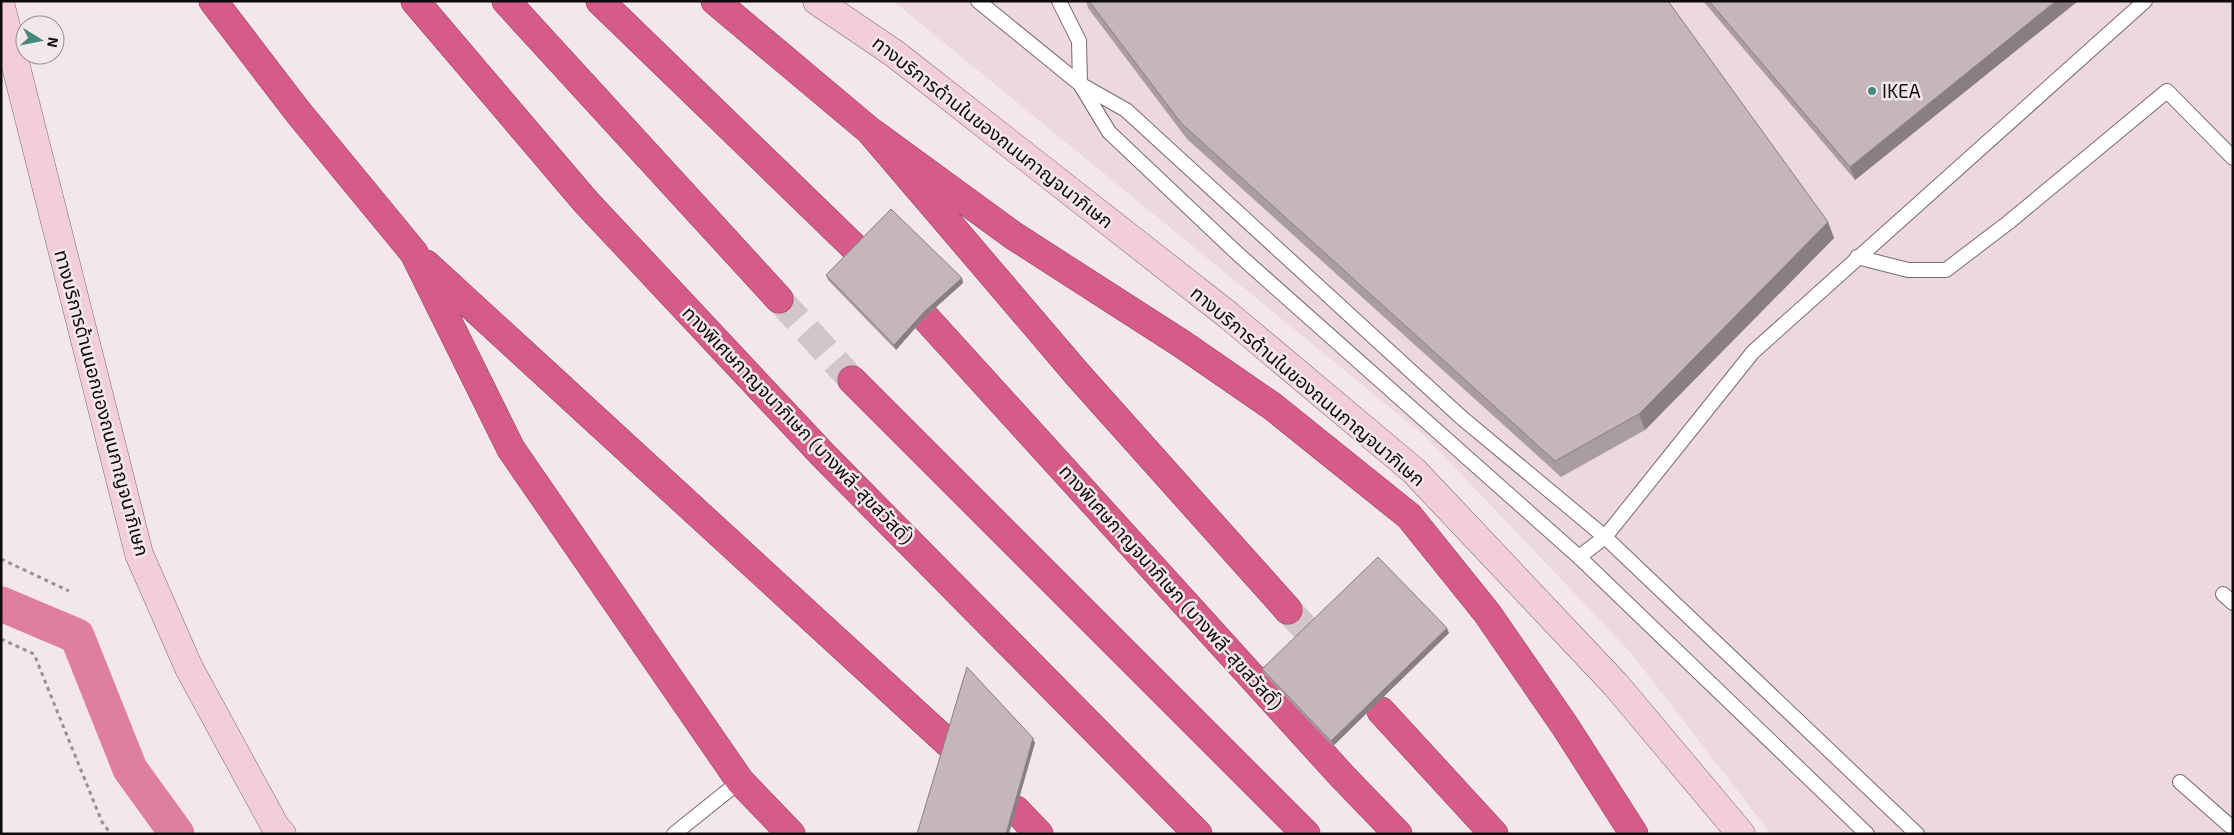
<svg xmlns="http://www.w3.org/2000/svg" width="2234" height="835" viewBox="0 0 2234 835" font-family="'Exo 2','Noto Sans Thai',sans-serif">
<rect width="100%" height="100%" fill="#f4e7ea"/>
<!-- built -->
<path fill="#edd8dd" d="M893,1H2233V834H1771L1631,653L1426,437Z"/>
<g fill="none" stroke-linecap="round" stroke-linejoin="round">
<!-- canal -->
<path stroke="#df7f9e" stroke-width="35" d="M1,604L77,636L130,769L177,834"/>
<!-- highway-tunnel -->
<path stroke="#d2c6c9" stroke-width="28" stroke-dasharray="28 14" stroke-linecap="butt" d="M779,299L852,380
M1288,610L1330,654"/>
<!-- lane casing -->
<g stroke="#776b6e" stroke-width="16">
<path id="lane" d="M978,1L1080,84
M1059,1L1079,41L1080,84
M1857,257L1908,270H1946L2009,222L2167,91L2233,158
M1579,557L1605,537L1753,352L2145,1
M2223,594L2233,603
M2180,782L2230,826
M674,834L740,781
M1867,834L1579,557L1239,255L1109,132L1080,84L1126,110L1462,418L1605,537L1917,834"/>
</g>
<!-- secondary casing -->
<g stroke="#776b6e" stroke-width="29">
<path id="secondary" d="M817,1L895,54L1228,315L1414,471L1616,685L1741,834
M1,7L139,554L189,668L275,826L282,834"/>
</g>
<!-- highway casing -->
<g stroke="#90405d" stroke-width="29">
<path id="highway" d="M213,1L298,112L414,253L511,449L740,781L791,834
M415,1L586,202L823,455L1198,834
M506,1L779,299
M600,1L858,251
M715,1L870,131L1078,375L1288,610
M870,131L1014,236L1182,344L1272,406L1409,516L1487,613L1565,726L1634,834
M426,264L948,743
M925,317L1342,776L1398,834
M852,380L1306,834
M1381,711L1494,834
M1016,810L1039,834"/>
</g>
<!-- path -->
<path stroke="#9a9093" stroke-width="3" stroke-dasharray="4 4" stroke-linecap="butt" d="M1,559L69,591
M1,639L34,654L102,822L111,834"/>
<!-- lane -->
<use href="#lane" stroke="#fff" stroke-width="14"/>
<!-- secondary -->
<use href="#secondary" stroke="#f2cedb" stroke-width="28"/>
<!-- highway -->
<use href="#highway" stroke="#d55c88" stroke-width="28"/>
</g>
<!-- wall -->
<path fill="#a99da0" d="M1086,1H1668L1828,222L1834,238L1645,430L1561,477L1187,139L1088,8Z
M1703,1H2078L1855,180Z
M826,275L962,278L963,283L925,317L896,350L828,280Z
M1449,633L1333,746L1264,674L1262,669Z"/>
<!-- shaded-wall -->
<path fill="#897f82" d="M2056,1H2078L1855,180L1850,167Z
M1828,222L1834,238L1645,430L1639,414Z
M962,278L963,283L925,317L896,350L894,345L924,312Z
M1447,628L1449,633L1333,746L1331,741Z
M1033,738L1035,743L1009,834H1006Z"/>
<!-- building -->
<path fill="#c4b6ba" stroke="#897f82" d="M1089,1H1668L1828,222L1639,414L1555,461L1181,123Z
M1709,1H2056L1850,167Z
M891,209L962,278L924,312L894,345L826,275Z
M1378,557L1447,628L1331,741L1262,669Z
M967,667L1033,738L1006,834H917Z"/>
<!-- markers -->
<circle fill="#46897d" stroke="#f4e7ea" stroke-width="2" cx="1872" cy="91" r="5"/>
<g text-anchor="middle" stroke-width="5" stroke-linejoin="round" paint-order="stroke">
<!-- poi labels -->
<g font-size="19" fill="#0f0b0c" stroke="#f4e7ea" text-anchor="start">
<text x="1882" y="98">IKEA</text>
</g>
<!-- street labels -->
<g font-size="19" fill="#0f0b0c" stroke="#f4e7ea">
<text transform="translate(993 132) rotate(38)" y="7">ทางบริการด้านในของถนนกาญจนาภิเษก</text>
<text transform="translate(1308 386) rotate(40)" y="7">ทางบริการด้านในของถนนกาญจนาภิเษก</text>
<text transform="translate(102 403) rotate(75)" y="7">ทางบริการด้านนอกของถนนกาญจนาภิเษก</text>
<text transform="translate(798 425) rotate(46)" y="7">ทางพิเศษกาญจนาภิเษก (บางพลี-สุขสวัสดิ์)</text>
<text transform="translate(1171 587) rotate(48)" y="7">ทางพิเศษกาญจนาภิเษก (บางพลี-สุขสวัสดิ์)</text>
</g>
</g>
<!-- border -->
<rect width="2234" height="835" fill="none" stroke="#0f0b0c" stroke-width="5"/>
<!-- north arrow -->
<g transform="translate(40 40) rotate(100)"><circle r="24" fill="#f4e7ea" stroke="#988f91"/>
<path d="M0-4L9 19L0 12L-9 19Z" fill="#46897d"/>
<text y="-8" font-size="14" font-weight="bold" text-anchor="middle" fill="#0f0b0c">N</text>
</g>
</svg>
